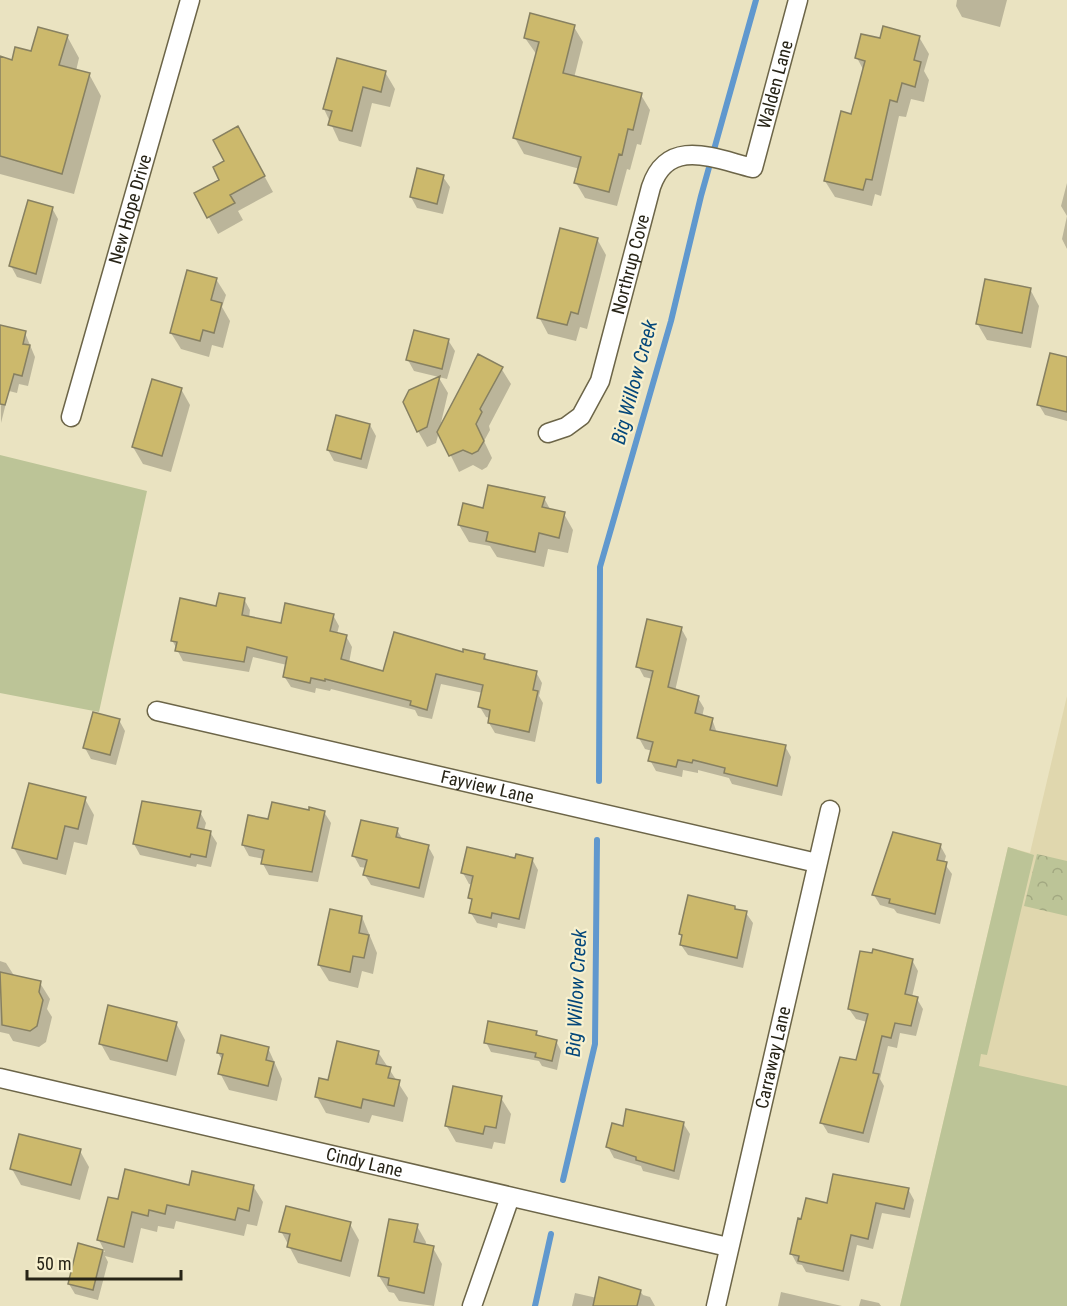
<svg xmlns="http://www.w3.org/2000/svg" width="1067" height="1306" viewBox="0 0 1067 1306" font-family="'Roboto Condensed',sans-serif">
<defs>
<pattern id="park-crowns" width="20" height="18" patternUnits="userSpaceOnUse" patternTransform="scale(1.5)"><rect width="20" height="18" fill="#bcc497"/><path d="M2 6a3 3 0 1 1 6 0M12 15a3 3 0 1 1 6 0" fill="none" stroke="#a2a881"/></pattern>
</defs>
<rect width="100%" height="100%" fill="#eae3c1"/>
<!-- built -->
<path fill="#e0d7ae" d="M1067,696V1306H900L1008,847L1030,853Z"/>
<!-- grass -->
<path fill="#bcc497" d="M0,455L147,491L99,712L0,693Z
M1008,847L1034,855L987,1055L981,1054L979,1066L1067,1086V1306H900Z"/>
<!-- park -->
<path fill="url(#park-crowns)" d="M1037,854L1067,861V916L1024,906Z"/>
<!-- shadow -->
<path fill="#0003" d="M957,0H1007L1000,27L962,17L956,6Z
M574,27L583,42L574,78L641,95L650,110L641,145L637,144L630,170L627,169L617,206L585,198L576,183L580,169L524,154L515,138L537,55L525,38Z
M67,36L79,58L76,71L89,74L101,96L74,194L0,174V58L13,62Z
M919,37L929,54L924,71L929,80L924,102L911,99L906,117L899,116L881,196L875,194L872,206L835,197L825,181L852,116L864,71L857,58L881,40Z
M385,72L395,89L390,107L372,103L361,147L339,141L324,109Z
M247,144L273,192L238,211L243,220L218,234L196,194L221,180Z
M443,177L450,187L443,214L417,208L411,197Z
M1067,183V249L1062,239L1067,216L1061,206Z
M52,208L58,219L41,284L17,277L11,266Z
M597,239L606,255L587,329L580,327L576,341L548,334L539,317Z
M216,279L226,295L222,307L230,321L223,348L212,345L209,357L181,349L171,333Z
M1030,289L1039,306L1031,348L987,340L977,323Z
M0,327L25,333L35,357L28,386L19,384L17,393L9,391L1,423Z
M448,340L455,351L447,379L414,371L408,360Z
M1067,358V421L1045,415L1039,405Z
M501,368L511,384L489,426L490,430L484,441L492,458L487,467L482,470L473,465L459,472L439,432L436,443L427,447L418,431L439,378L448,393L440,427Z
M181,389L190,405L171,472L143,464L133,447Z
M370,425L376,436L367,469L334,461L328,450Z
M544,498L551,511L564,514L573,530L568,553L548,549L544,567L497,557L490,546L469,542L459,525Z
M244,599L250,610L249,618L282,625L333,615L339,626L337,634L346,636L352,647L349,663L384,672L464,654L484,655L488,662L536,672L542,683L539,696L543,703L535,742L495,733L489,723L490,718L486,717L480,707L483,693L441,684L432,719L418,716L415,710L331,689L330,691L316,688L315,693L291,687L284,676L287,665L253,657L249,672L183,661L172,640L218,608Z
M681,628L687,639L675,691L698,698L704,708L702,717L712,719L717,733L785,746L791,757L782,796L732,784L729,778L698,770V773L683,770L682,777L656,771L650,760L652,751L645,749L639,738L653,679L644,677L638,666Z
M119,720L125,731L116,765L91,759L85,748Z
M85,799L94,815L87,845L74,842L66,875L23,864L14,848Z
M200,812L206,823L204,831L210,832L217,843L211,867L197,864L196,867L140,855L134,844Z
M310,812H324L331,823L318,882L269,875L263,864L264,859L249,856L243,845L269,821Z
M397,830L403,840L428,846L434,857L424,898L371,885L365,875L366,868L360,867L354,856Z
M940,845L946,856L944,863L952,874L940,924L897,913L894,909L880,905L874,895Z
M532,859L538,870L525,929L498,923L497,928L477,923L471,913L473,885L469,884L463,873Z
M734,907L736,910L746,913L753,923L743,968L688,955L681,945V934Z
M362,917L377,953L373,974L362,971L358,988L329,981L319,965Z
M912,960L918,971L912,997L917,999L923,1009L916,1036L900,1033L897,1048L888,1046L880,1079L884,1086L869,1143L828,1133L822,1123L857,1062L867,1022L856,1019L849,1009Z
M0,961L6,963L15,977L40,983L50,999L47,1009L52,1017L46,1042L39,1047L13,1041L9,1034L0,1032Z
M176,1023L185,1040L176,1076L110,1060L101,1044Z
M536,1032L539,1037L556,1041L561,1051L557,1070L542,1066L539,1061L491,1052L486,1042Z
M268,1048L282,1079L277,1101L229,1090L220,1073L223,1061L218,1053Z
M378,1052L408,1098L403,1122L372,1115L369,1123L326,1113L317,1097L329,1082Z
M501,1098L511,1114L505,1144L494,1142L492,1149L456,1142L446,1125Z
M683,1123L690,1134L679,1180L643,1171L641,1166L614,1158L608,1147L624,1127Z
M80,1151L89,1167L80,1200L21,1185L12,1169Z
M253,1186L263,1202L257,1226L247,1224L244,1236L176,1221L174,1229L158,1226L157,1232L141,1228L133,1263L105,1256L108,1262L98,1300L75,1294L69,1284L79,1245L105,1252L99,1240L119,1201L191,1187Z
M908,1189L914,1200L910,1218L882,1213L873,1249L857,1245L849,1281L806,1272L802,1265L797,1264L791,1253L828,1204Z
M350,1224L359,1240L350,1277L298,1263L281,1231Z
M417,1226L426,1242L425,1246L433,1248L442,1264L434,1306L399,1301L394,1293L389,1292L379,1276Z
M601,1279L640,1291L643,1295L650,1297L655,1306H572L575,1293L597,1298Z
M781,1292L842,1306H778Z
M861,1299L879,1303L881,1306H859Z"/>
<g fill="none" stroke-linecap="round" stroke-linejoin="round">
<!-- stream -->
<path stroke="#6098ce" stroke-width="6" d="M599,781L600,567L671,321L701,196L756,0
M563,1180L595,1044L597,840
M535,1306L551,1234"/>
</g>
<!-- building -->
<path fill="#ccb96c" stroke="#878061" stroke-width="1.5" d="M530,13L575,25L563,73L642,93L633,130L628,129L622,155L619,154L609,192L574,183L581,157L513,138L539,42L524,38Z
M883,26L920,36L914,60L921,62L915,87L902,83L897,102L890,100L872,180L866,179L863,190L824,181L841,111L851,114L865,61L855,58L861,34L880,38Z
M38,27L68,35L59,65L90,73L62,174L0,156V56L12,60L15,47L31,51Z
M337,58L386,71L381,92L363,87L352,131L328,125L332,111L323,109Z
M238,126L265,176L230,195L235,203L207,218L194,193L219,180L213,167L224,161L213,140Z
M417,168L444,175L437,204L410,197Z
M28,200L53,207L36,274L9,266Z
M560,228L598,238L578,314L571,312L567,325L537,318Z
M187,270L217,278L211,300L222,303L214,333L203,330L200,341L170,333Z
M985,279L1031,288L1022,333L976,324Z
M0,325L26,331L23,344L30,345L22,376L14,374L5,405L0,404Z
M414,330L449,339L442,369L406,360Z
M1050,353L1067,357V412L1037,405Z
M478,354L503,367L480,409L482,412L476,424L484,441L478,451L472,454L463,450L449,456L437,432Z
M440,376L427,427L417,432L403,402L409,390Z
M152,379L182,388L162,456L132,447Z
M336,415L370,424L361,459L327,450Z
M488,485L545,497L542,507L565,512L559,538L539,533L535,552L486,541L488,532L458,525L463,503L483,508Z
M219,593L245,598L242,615L281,623L285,603L334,614L330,631L347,635L341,659L383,671L394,632L463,652V649L485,654L484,659L537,671L533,690L538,691L529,732L488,723L490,710L478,707L483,685L436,674L427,710L410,705L411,701L325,679V681L311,678L310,683L283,677L287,657L247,647L244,662L175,651L177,642L171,641L180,598L216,606Z
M647,619L682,627L668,687L699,696L695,713L713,718L710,730L786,745L777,786L724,773L725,768L693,760L692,763L678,760L676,767L648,761L653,742L637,738L653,671L636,667Z
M93,712L120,719L110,755L83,748Z
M29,783L86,797L78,829L65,826L57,859L12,848Z
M142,801L201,811L197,828L211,831L206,857L191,854L190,857L133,844Z
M272,802L309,810V807L325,811L312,872L261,864L264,850L242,845L248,815L268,819Z
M361,820L398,828L396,837L429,845L419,888L363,875L367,860L352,856Z
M893,832L941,844L937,860L947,862L935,914L889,903L890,899L872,895Z
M467,847L515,858L516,854L533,858L519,919L492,913L491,918L469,913L472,899L468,898L473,876L461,873Z
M688,895L735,906V909L747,911L737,958L680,945L682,935L679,934Z
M330,909L362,916L359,933L369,935L364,958L353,956L350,972L318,965Z
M873,949L913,959L905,994L918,997L911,1026L895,1023L891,1038L882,1036L873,1073L879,1074L863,1133L820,1123L840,1057L856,1060L868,1014L848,1009L860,951L872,953Z
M0,972L41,981L39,992L43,1000L37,1026L30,1031L2,1025Z
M108,1005L177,1022L167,1061L99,1044Z
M488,1021L537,1031L536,1035L557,1040L552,1061L535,1057L536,1053L484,1043Z
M221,1035L269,1047L266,1060L274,1062L268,1086L218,1074L223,1054L217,1053Z
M337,1041L379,1051L376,1064L391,1067L388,1078L400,1080L394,1106L363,1099L361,1108L315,1097L319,1078L328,1080Z
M453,1086L502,1096L496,1128L485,1126L483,1134L445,1126Z
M626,1109L684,1122L674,1171L636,1160V1157L606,1147L612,1123L623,1126Z
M19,1134L81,1149L71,1185L10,1169Z
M125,1169L189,1185L192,1171L254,1185L249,1211L238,1208L235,1220L167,1205L165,1214L149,1210L148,1216L132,1212L124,1247L97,1240L108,1197L118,1199Z
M833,1174L909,1188L904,1209L876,1203L868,1239L851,1235L843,1271L798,1261L799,1256L790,1254L798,1218L801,1219L806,1198L827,1203Z
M286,1206L351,1222L341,1261L287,1247L290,1234L279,1232Z
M389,1219L418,1224L414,1242L434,1246L424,1293L388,1285L389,1278L378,1276Z
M78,1243L103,1250L93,1290L68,1284Z
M599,1277L641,1290L637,1306H593Z"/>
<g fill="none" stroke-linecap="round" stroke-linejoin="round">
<!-- minor casing -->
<g stroke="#6c6548" stroke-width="21">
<g id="minor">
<path id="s1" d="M71,417L190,0"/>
<path id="s2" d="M548,433L566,427L581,416L600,381L651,187C668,136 715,159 753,168L798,0"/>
<path id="s3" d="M157,711L817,863"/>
<path id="s4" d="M0,1078L728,1247"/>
<path d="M472,1306L510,1197"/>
<path id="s5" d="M716,1306L830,810"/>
</g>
</g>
<!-- minor -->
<use href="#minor" stroke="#fff" stroke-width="18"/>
</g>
<g text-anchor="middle" stroke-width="4.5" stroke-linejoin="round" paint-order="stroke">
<!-- street labels -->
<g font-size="18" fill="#272417" stroke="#f7f0ce">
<text dy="6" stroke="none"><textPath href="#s2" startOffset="483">Walden Lane</textPath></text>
<text dy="6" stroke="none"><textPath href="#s1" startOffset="216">New Hope Drive</textPath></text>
<text dy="6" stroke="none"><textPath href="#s2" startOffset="198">Northrup Cove</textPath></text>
<text dy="6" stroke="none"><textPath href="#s3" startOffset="339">Fayview Lane</textPath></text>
<text dy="6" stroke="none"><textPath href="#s5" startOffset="255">Carraway Lane</textPath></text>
<text dy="6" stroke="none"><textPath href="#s4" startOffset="374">Cindy Lane</textPath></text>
</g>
<!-- water labels -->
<g font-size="20" font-style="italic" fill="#04477a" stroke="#f7f0ce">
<text transform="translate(634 382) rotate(-75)" y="7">Big Willow Creek</text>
<text transform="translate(576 993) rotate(-87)" y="7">Big Willow Creek</text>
</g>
</g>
<!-- scale -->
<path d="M27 1270v9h154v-9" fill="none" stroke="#272417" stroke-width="3"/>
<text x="36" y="1270" font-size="18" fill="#272417" stroke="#f7f0ce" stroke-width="4.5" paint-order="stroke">50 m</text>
</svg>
